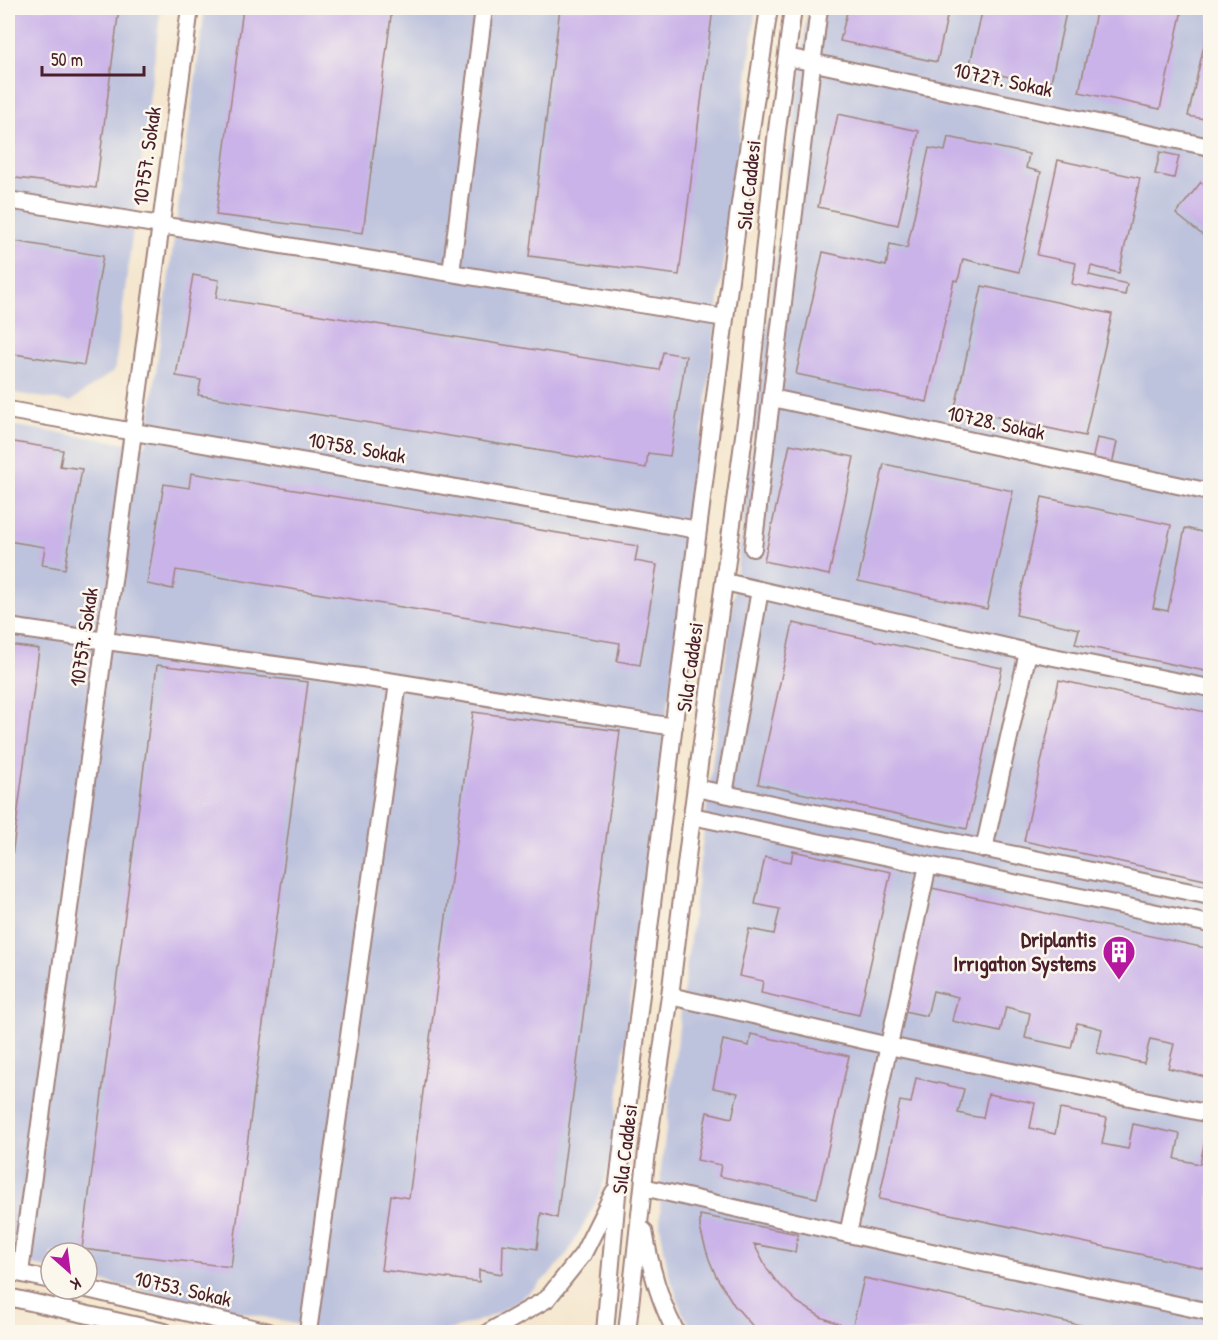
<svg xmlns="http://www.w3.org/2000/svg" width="1218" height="1340" viewBox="0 0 1218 1340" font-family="'Patrick Hand',sans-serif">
<rect width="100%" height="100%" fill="#fbf7ec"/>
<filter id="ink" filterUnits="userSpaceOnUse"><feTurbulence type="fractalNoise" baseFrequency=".0167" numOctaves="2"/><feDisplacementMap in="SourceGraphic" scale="12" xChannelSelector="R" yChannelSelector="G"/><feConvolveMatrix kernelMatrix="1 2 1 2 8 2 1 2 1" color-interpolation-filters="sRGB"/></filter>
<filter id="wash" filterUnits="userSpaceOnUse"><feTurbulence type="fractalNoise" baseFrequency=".008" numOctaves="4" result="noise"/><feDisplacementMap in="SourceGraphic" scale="24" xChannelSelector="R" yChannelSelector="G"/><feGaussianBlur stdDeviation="1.35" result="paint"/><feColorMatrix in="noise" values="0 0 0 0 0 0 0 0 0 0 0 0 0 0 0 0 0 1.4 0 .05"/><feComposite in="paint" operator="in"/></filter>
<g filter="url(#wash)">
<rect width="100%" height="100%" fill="#f5e7cf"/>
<!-- industrial -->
<path fill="#bec3dd" d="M8,8H161L115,370L70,402L8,392Z
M205,8H756L610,1162L605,1180L596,1202L569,1251L555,1269L536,1287L516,1302L494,1315L473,1323L443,1332L326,1331L87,1278V1253H51V1269L8,1260V425L146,446Z
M808,8H1210V1332H694L682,1312L668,1271L660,1226L661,1169Z"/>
<g id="blocks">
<!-- building -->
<path fill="#cab3e8" d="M9,8H119L96,188L8,177Z
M243,8H392L363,233L216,215Z
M560,8H713L679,275L529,256Z
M848,8H949L937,62L840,41Z
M983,8H1067L1050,86L969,68Z
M1097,8H1170L1182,10L1160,109L1079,92Z
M1210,19V120L1188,116Z
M838,114L919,131L898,225L818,207Z
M948,137L1029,154L1026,168L1041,172L1019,272L963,259L958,281L954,280L927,402L796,374L823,252L886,266L890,244L907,248L929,148L945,151Z
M1160,152L1179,156L1174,178L1155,174Z
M1058,160L1140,178L1119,273L1091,266L1089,275L1127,284L1125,295L1072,284L1076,263L1037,255Z
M1201,182L1210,190V241L1176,214Z
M8,240L103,256L84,365L8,353Z
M193,275L219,280L216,298L659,370L663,352L686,356L670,456L648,453L646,468L198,395L201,380L176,376Z
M982,286L1112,314L1085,436L955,408Z
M1097,438L1117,442L1112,465L1092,461Z
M8,441L63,450L60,466L82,469L65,569L42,565L45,547L8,541Z
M790,444L854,457L829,575L764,561Z
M884,464L1013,491L987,609L858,581Z
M191,473L638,546L635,561L657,565L640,665L617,661L620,643L176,570L173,589L147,584L164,484L189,488Z
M1042,497L1171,525L1153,608L1168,611L1185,528L1210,534V672L1075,644L1079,629L1016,615Z
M793,623L1002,668L967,829L758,784Z
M8,645L39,649L9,879H8Z
M157,665L308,682L231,1267L82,1249Z
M1059,680L1210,713V881L1024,841Z
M473,712L620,731L557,1218L541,1213L537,1249L503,1244L502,1274L479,1270V1282L381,1270L391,1195L409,1198Z
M793,851L891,872L859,1015L761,993L763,981L739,976L749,929L774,934L777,921L780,909L755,904L765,857L791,862Z
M932,888L1210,949V1078L1168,1068L1174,1044L1150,1039L1144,1063L1097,1053L1102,1029L1091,1026L1077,1023L1071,1048L1025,1038L1030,1013L1006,1007L1000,1032L952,1021L958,997L933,991L927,1016L904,1011Z
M751,1034L849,1056L817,1198L719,1176L721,1165L697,1160L707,1112L732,1118L735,1104L738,1093L713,1088L723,1040L749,1046Z
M916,1078L964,1089L958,1113L971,1116L983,1118L988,1094L1035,1103L1030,1128L1055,1134L1060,1109L1107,1118L1102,1144L1128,1149L1133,1124L1180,1134L1175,1159L1200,1164L1205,1140L1210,1141V1269L879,1199L900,1101L911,1103Z
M700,1215L798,1234L795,1252L754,1244L767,1269L776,1281L797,1302L821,1317L852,1329L864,1278L1112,1332H758L734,1305L716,1276L709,1259L704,1243L700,1228Z"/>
</g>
</g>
<g filter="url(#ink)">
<use href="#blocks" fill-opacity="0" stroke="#a0837d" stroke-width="1.5"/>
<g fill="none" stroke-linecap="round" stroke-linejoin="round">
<!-- minor casing -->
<g stroke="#a0837d" stroke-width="20">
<path id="minor" d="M787,57L1210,147
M8,200L725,318
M451,273L484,8
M772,398L1210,492
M8,410L698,530
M753,548L819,8
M725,582L1028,652L1210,688
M8,627L388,681L674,727
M696,788L1210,896
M724,794L760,590
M692,816L1210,924
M984,849L1028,652
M670,996L889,1046L1210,1114
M643,1187L848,1234L1210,1312
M644,1231C650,1266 659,1301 676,1332
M848,1234L928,865
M8,1271L51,1280
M20,1273L190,8
M87,1289L269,1332
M8,1297L165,1332
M308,1332L398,683
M489,1332L547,1299L583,1254L614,1192
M605,1332L618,1183L689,600L738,217L769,8
M627,1332L647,1151L670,996L692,816L747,414L777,130L793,8"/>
</g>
<!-- minor -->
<use href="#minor" stroke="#fff" stroke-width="16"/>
</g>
</g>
<!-- icons -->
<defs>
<g id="building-pin" transform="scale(1.725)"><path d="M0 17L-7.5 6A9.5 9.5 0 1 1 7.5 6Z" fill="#b5179e" stroke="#fbf7ec"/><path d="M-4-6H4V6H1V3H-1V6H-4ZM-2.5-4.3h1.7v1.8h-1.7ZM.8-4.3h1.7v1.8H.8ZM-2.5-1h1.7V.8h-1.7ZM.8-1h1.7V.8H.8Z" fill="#fff"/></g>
</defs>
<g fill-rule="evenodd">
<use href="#building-pin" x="1119" y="952"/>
</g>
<g text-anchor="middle" stroke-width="5" stroke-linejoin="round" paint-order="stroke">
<!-- street labels -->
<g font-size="21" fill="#4a1f2b" stroke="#fbf7ec">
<text transform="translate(1003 80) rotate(12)" y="7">10727. Sokak</text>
<text transform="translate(147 156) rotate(-82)" y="7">10757. Sokak</text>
<text transform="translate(749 185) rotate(-84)" y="7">Sıla Caddesi</text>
<text transform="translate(996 423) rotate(12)" y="7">10728. Sokak</text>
<text transform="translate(357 448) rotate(10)" y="7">10758. Sokak</text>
<text transform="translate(84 637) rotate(-82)" y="7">10757. Sokak</text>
<text transform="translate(690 667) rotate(-82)" y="7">Sıla Caddesi</text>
<text transform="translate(625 1149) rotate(-83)" y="7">Sıla Caddesi</text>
<text transform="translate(183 1289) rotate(13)" y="7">10753. Sokak</text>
</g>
<!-- poi labels -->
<g font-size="21" font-weight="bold" fill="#4a1f2b" stroke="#fbf7ec" text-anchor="end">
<text x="1096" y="947">Driplantis<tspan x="1096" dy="24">Irrıgatıon Systems</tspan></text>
</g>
</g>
<!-- margin -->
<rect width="1218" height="1340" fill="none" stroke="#fbf7ec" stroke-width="30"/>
<!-- north arrow -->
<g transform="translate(69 1271) rotate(152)"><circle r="28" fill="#fbf7ec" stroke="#b4a19f" stroke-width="1.5"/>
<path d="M0-4.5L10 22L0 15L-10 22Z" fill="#b5179e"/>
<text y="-9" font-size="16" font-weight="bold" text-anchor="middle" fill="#4a1f2b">K</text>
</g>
<!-- scale -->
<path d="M42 66v9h102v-9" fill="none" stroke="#4a1f2b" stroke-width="3"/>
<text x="51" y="66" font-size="18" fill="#4a1f2b" stroke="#fbf7ec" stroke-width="4.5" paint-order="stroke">50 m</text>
</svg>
